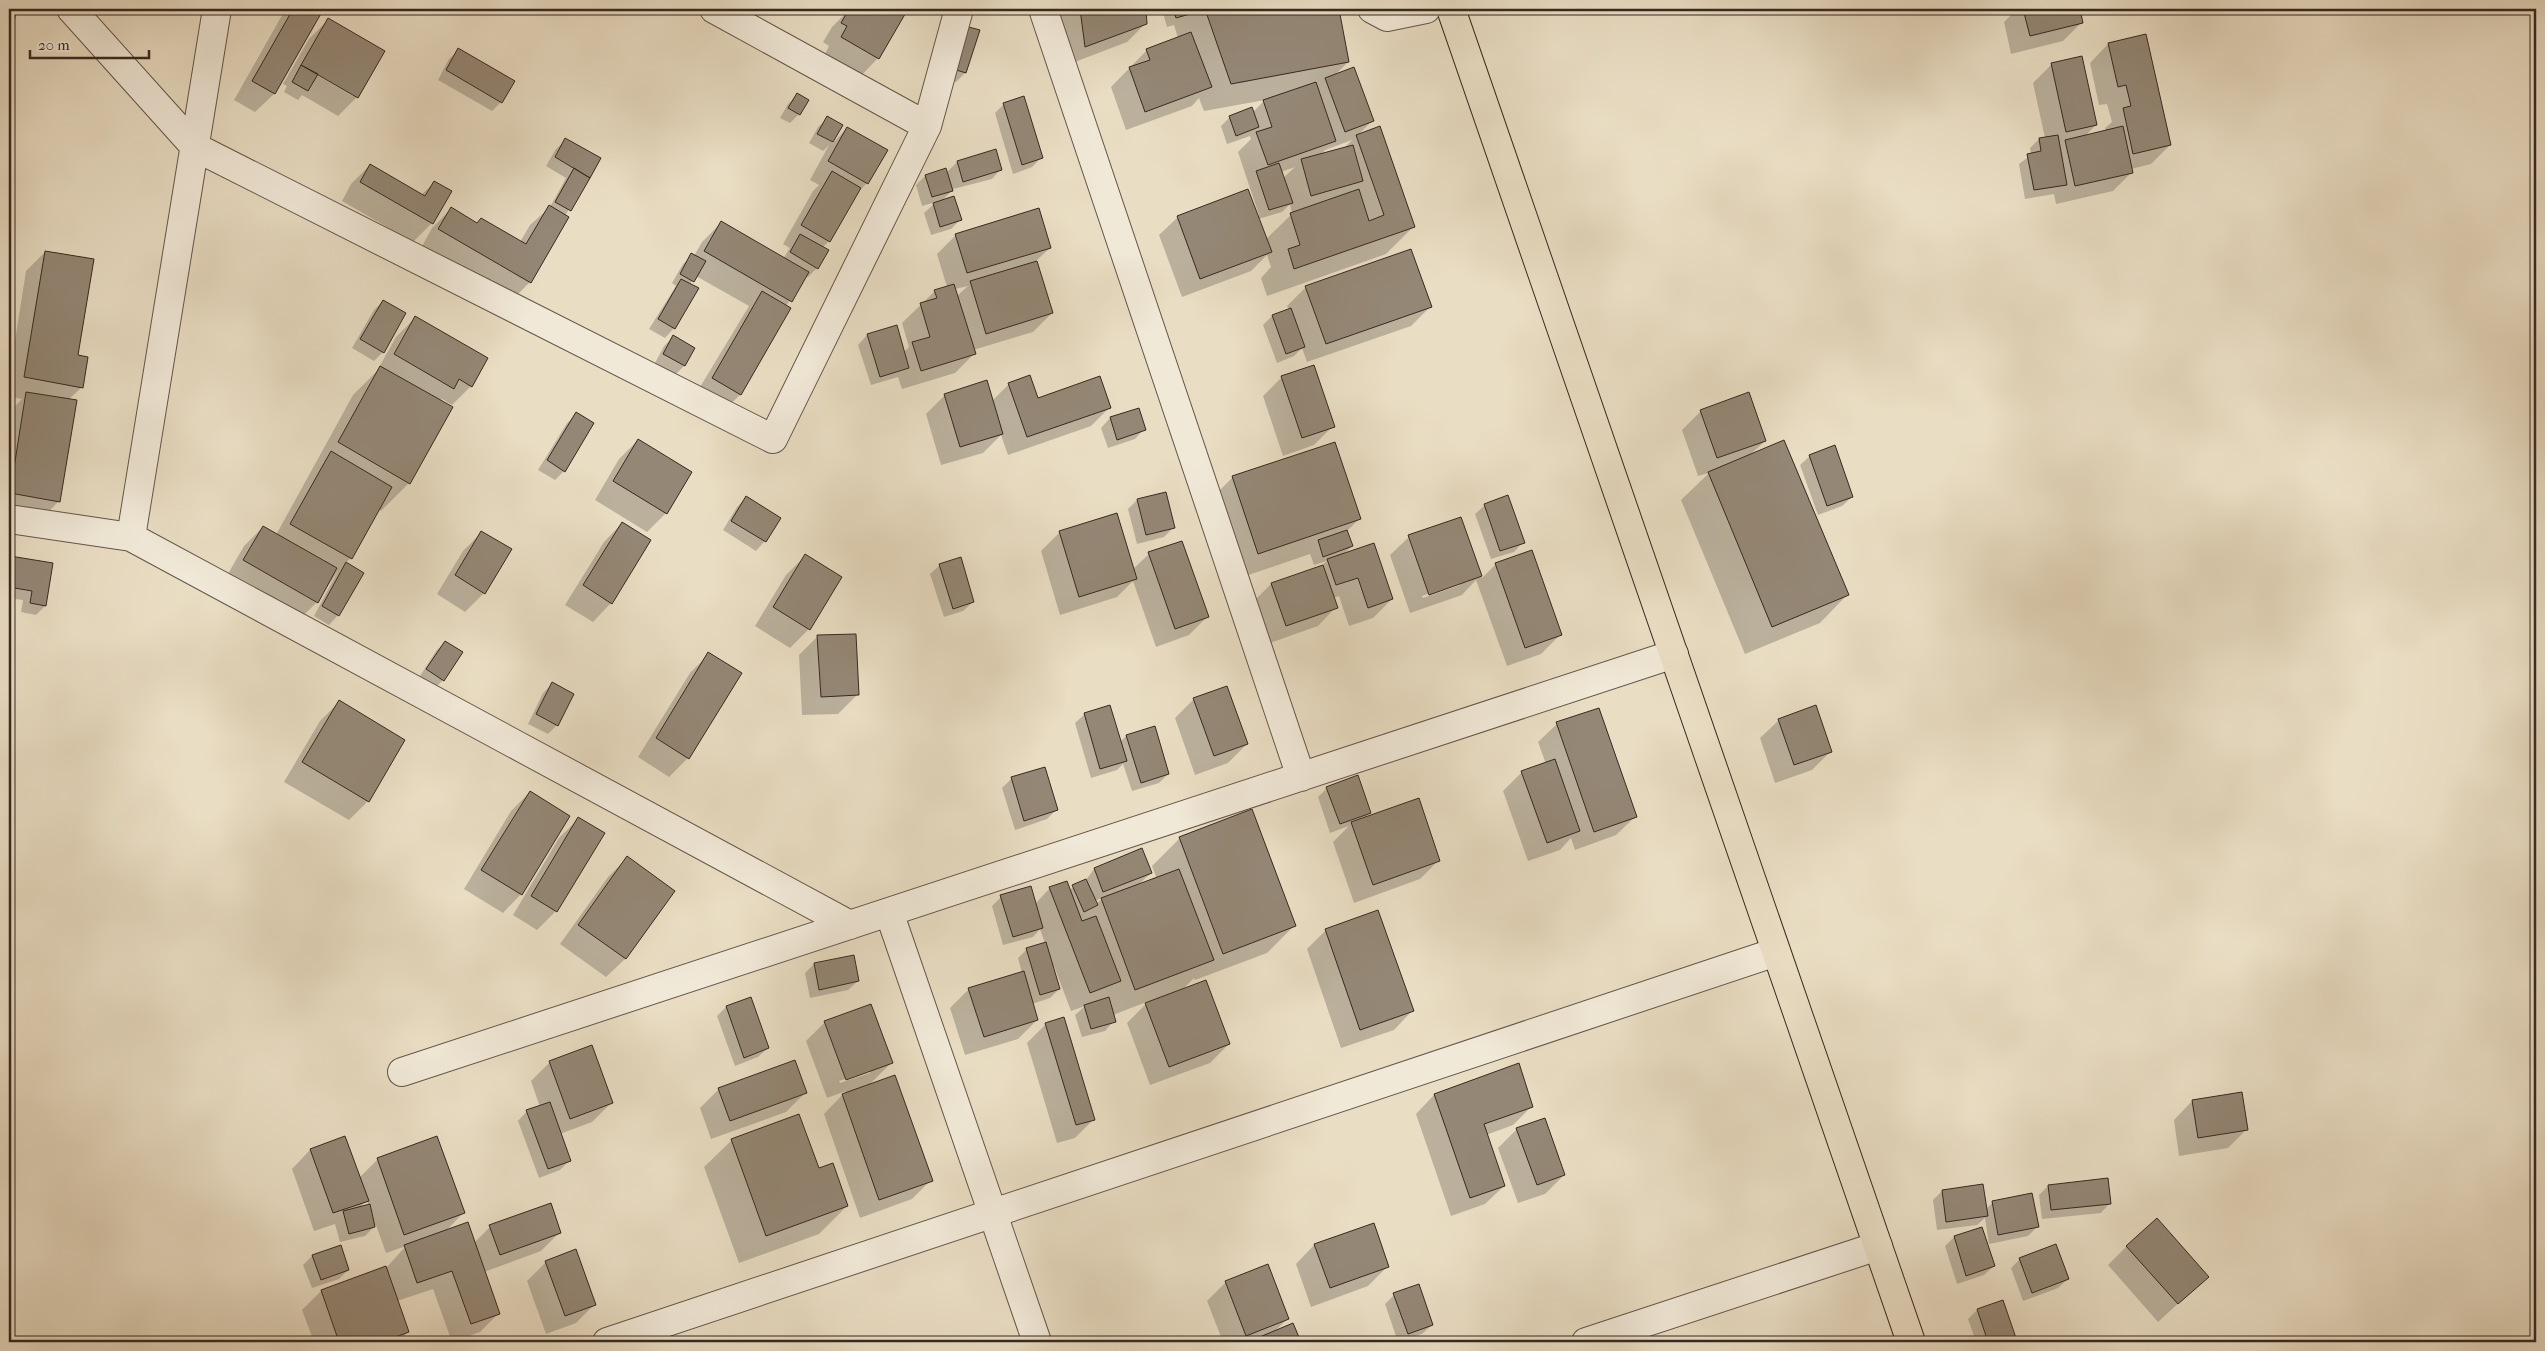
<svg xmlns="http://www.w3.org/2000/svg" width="2545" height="1351" viewBox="0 0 2545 1351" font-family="'IM FELL French Canon',serif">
<rect width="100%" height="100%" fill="#e9ddc3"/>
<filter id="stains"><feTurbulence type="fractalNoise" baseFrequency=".004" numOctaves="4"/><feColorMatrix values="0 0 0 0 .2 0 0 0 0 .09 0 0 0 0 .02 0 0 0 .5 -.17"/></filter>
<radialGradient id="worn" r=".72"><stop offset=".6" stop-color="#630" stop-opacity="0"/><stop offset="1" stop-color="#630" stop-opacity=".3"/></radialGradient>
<!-- shadow -->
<path fill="#0003" fill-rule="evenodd" d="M289,9L321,10L274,94L255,112L234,100L281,17Z
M850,9H906L878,58L860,77L824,56L829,46L823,42L832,27Z
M1059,9H1144L1146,23L1127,42L1067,65Z
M1162,9H1338L1348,62L1333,77L1372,121L1358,135L1414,226L1386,254L1267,296L1261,278L1271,267L1267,255L1251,271L1182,297L1159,235L1178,217L1259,215L1238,152L1251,139L1250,136L1227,144L1221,126L1230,117L1253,112L1265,100L1204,111L1199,98L1192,106L1126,130L1111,87L1147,50L1178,38L1174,25L1167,27ZM1352,140L1344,148L1320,155L1325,150ZM1295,167L1283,178L1281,172ZM1290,204L1292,214L1265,240L1258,219L1282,212Z
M2017,9H2078L2082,22L2063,41L2011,54L2004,22Z
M328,20L357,97L338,116L302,95L298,100L284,92L287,86L283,84L309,39ZM313,70L353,93V96L312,72Z
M978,31L965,73L956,82L942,77Z
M2108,44L2170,145L2151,164L2131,169L2132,172L2113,191L2056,204L2054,194L2025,199L2019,164L2031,155L2030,148L2039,139L2045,138L2033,83L2052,64L2096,125L2084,137L2106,132L2105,128L2112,122L2107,104L2099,105L2090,63Z
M459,50L501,102L492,111L438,80L449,59Z
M797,95L799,114L790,123L780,118L788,104Z
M1004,104L1041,158L1032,167L1013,174L995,113Z
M828,118L841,126L832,144L847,128L867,183L855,195L829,241L822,248L817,268L808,277L806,276L786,306L789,308L740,395L721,413L694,397L749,306L696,276L689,285L674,328L665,338L649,329L676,286L672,283L683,264L692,255L694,256L702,242L721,223L783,259L790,248L783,244L813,191L819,185L810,180L829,145L823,151L809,143L818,127Z
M566,140L599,159L565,216L530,282L511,301L421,248L432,228L451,209L477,224L520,242L530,225L550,207L566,178L546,166L556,149Z
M957,162L1001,169L992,179L953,189L941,202L960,220L951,229L931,235L924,213L936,202L922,206L916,185L925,176L945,170L946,173Z
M370,165L421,195L434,183L432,223L413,242L342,201L351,184Z
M956,235L1050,248L1036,261L1052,313L1033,332L973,350L974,354L955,373L902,389L898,377L871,385L858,345L867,335L903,353L909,347L902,323L935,291L947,287L937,254ZM968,286L957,296L955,289Z
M45,252L76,356L82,387L68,400L59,501L40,520L9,515V412L22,399L9,397V379L26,271Z
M1306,287L1430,307L1411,326L1307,362L1302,348L1294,356L1277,363L1263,325L1272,316L1289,310L1287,306Z
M383,301V352L374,361L352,348L374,310Z
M415,318L471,386L452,405L442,399L440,401L409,483L381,511L378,509L351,558L345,563L362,573L338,615L329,625L314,616L338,571L317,602L298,621L225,579L244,546L263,527L276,535L353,395L377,371L396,337Z
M673,337L693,349L684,366L675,375L655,363L664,346Z
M1282,377L1333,426L1314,445L1283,456L1263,396Z
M1009,384L1037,400L1110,407L1091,426L1008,455L1001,435L983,453L941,465L926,414L945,395L992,401Z
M1138,409L1144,429L1135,439L1108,448L1101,428L1110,418Z
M1701,411L1765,441L1750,455L1847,595L1820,623L1745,654L1681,500L1709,473L1698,476L1682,430Z
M577,414L592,423L564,471L555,480L538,470L567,423Z
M638,440L666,513L647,532L595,500L619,459Z
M1810,456L1852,497L1842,506L1818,515L1800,465Z
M1233,477L1359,519L1347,531L1352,546L1343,555L1392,599L1373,618L1349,626L1339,596L1333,598L1336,607L1318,626L1267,644L1252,603L1271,584L1321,566L1327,561L1314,565L1310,554L1231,581L1205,505Z
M746,498L765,541L756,551L723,530L737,507Z
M1137,500L1173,528L1164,537L1137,544L1128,509Z
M1485,505L1523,542L1514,552L1491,559L1475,514Z
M1461,519L1482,578L1496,564L1560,635L1541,654L1507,666L1476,580L1462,595L1410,613L1390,555L1409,537ZM1460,583V585L1423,598L1422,596Z
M622,523L611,603L593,622L565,605L604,542Z
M482,532L484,593L465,612L437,594L463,551Z
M1060,532L1133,569L1149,554L1208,616L1189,635L1156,647L1133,581L1117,597L1060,615L1041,551Z
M805,556L809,629L790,648L755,626L786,575Z
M10,558L45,606L36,615L21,612L23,600L9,598Z
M940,565L973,602L963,611L944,617L930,574Z
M818,636L857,695L838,714L802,715L799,655Z
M445,642L443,680L434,689L418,679L436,651Z
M709,654L688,758L669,777L638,757L690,673Z
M552,684L557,725L548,734L528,724L543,693Z
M1194,699L1247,744L1228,763L1195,775L1175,718Z
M339,702L368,801L349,820L284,782L320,721Z
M1085,714L1120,742L1126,736L1168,774L1159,783L1132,791L1123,764L1117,770L1091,778L1075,723Z
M1779,720L1831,751L1812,770L1775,783L1760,738Z
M1557,724L1635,817L1616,835L1575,850L1571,838L1560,850L1528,861L1503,791L1522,772L1546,764L1538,742Z
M1012,778L1056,810L1047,819L1015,830L1002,788Z
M1327,788L1370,813L1363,819L1439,860L1420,879L1354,903L1333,842L1349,826L1330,833L1318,797Z
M530,792L521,894L503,913L464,889L511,811Z
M578,819L556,911L537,930L513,915L559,838Z
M1180,838L1295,925L1267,953L1195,980L1194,978L1181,991L1229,1044L1210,1063L1150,1085L1127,1023L1149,1001L1113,1015L1114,1021L1105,1031L1082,1037L1075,1015L1085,1006L1071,1011L1054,966H1052L1059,989L1050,998L1032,1004L1037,1020L1018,1039L965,1055L950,1008L969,989L1022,973L1018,958L1027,949L1045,943L1040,929L1033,937L1003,945L992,906L1001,897L1035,904L1050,888L1069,890L1086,880L1094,869L1142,850L1151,873L1137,886L1157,879L1152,866ZM1104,897L1096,904L1095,901Z
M627,858L673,891L625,959L606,977L560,944L608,877Z
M1326,930L1412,1011L1394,1030L1341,1048L1307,949Z
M853,956L858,981L848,990L810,998L805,973L814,964Z
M726,1007L768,1048L758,1057L735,1066L717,1016Z
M825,1022L891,1063L869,1085L931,1180L912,1199L860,1218L824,1114L846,1091L827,1098L806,1041ZM870,1070V1073L840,1083L839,1081Z
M1046,1024L1094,1119L1075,1138L1057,1143L1027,1043Z
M550,1062L611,1103L592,1122L560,1134L569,1161L560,1170L539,1178L518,1121L527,1111L540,1107L531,1081Z
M719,1089L805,1093L786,1112L711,1139L700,1108Z
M1434,1095L1532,1106L1513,1125L1486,1135L1504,1186L1485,1204L1451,1216L1416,1114Z
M2192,1101L2247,1129L2228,1148L2179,1156L2174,1120Z
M1517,1129L1564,1175L1545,1194L1518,1203L1498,1148Z
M345,1138L359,1178L378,1159L463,1213L444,1233L474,1243L490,1227L560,1232L541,1251L484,1272L499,1313L480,1332L452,1342L433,1289L397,1301L408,1332L398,1342H314L302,1310L321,1291L387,1267L406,1246L386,1253L376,1225L365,1236L340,1242L335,1224L314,1231L292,1169L310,1150ZM367,1200L369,1206L359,1208Z
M732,1140L818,1170L847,1206L819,1234L739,1263L704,1167Z
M2048,1186L2110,1203L2101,1213L2042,1219L2039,1195Z
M1942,1191L1986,1209L1993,1202L2038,1226L2028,1236L1989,1244L1985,1218L1977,1225L1937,1230L1933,1200Z
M1954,1237L1994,1266L1984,1275L1957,1284L1945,1246Z
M1314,1245L1387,1267L1368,1286L1311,1307L1296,1264Z
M340,1246L348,1270L339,1279L312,1288L303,1265L312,1256Z
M2127,1246L2207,1277L2158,1322L2108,1265Z
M2020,1259L2068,1279L2058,1288L2023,1301L2011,1268Z
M546,1262L595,1304L576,1323L546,1334L527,1281Z
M1226,1282L1288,1318L1274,1332L1292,1324L1300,1342H1223L1207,1301Z
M1394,1295L1432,1325L1422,1334L1398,1342L1385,1304Z
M2002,1301L2014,1338L2010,1342H1976L1968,1319L1977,1310Z"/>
<!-- building -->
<path fill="#948775" stroke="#372920" d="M9,9H16L9,62Z
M293,9L323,10L275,94L252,81Z
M849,9L856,10L908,9L879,59L841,37L847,26L841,23Z
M1080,9H1146L1147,24L1085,47Z
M1173,9H1196L1197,12L1176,18Z
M1205,9H1339L1349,62L1231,84Z
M2023,9H2080L2083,23L2030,36Z
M328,18L385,51L358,98L301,65Z
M965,26L980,30L966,73L950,68Z
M1191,32L1212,87L1145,112L1129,67L1150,60L1146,49Z
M2146,34L2171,145L2133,154L2123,108L2131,106L2126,85L2118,87L2108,43Z
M458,48L515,81L502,103L446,70Z
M2082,56L2097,125L2066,132L2051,63Z
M301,65L318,74L308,91L292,82Z
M1354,67L1374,121L1345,132L1325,78Z
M1316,82L1336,141L1268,165L1256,132L1272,127L1263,100Z
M797,93L809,100L800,115L788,108Z
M1024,96L1043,158L1022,165L1003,103Z
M1252,107L1259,127L1236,136L1229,116Z
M827,116L843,125L833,142L817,134Z
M1380,126L1415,227L1294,269L1288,249L1300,245L1290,213L1359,189L1369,221L1384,215L1356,135Z
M2123,126L2133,173L2075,186L2065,140Z
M847,127L888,150L868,184L828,161Z
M2058,135L2067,185L2034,190L2027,154L2041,151L2039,138Z
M565,138L601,158L590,178L555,157Z
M1353,145L1363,181L1311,196L1301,159Z
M996,149L1002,170L963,182L957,161Z
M1279,163L1293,203L1269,210L1256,171Z
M370,164L425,196L434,181L452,191L433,224L360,182Z
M574,168L590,178L571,211L555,202Z
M946,168L953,191L932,197L925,175Z
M832,171L861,188L830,242L801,225Z
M1248,189L1272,252L1200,279L1177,216Z
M954,196L962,220L940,227L933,203Z
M549,205L569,217L531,283L438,229L451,207L477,223L481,218L526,244Z
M1039,208L1051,248L967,273L955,234Z
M721,221L809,272L792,302L704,251Z
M800,234L829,250L818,269L790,252Z
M1411,249L1432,307L1326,344L1305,286Z
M45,251L94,259L78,355L88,357L83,388L24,377Z
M691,253L706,261L694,282L680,274Z
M1037,261L1053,313L986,334L970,281Z
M681,279L699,288L675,329L658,319Z
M954,284L976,354L921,371L912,342L930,337L920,303L937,298L934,290Z
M762,291L791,308L741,395L712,378Z
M383,300L406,313L384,353L360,339Z
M1291,308L1305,347L1286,354L1272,315Z
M415,316L488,358L472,387L459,379L454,389L394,354Z
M897,325L909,368L880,377L867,334Z
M673,335L695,348L685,366L663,354Z
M1314,365L1335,427L1302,438L1281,376Z
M380,366L453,407L410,484L338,442Z
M1030,375L1038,398L1100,376L1111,408L1027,437L1008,383Z
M987,380L1003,434L960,447L944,394Z
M26,392L77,400L60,502L10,493Z
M1749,392L1766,441L1717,458L1700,410Z
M1139,408L1146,430L1117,440L1110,417Z
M576,412L594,423L565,472L547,460Z
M638,439L692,472L667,514L613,481Z
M1784,440L1849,595L1772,627L1708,472Z
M1335,442L1361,519L1258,554L1232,476Z
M1835,445L1853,497L1827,506L1809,455Z
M331,451L392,487L352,559L290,524Z
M1166,492L1175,528L1146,535L1137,499Z
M1508,495L1525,543L1500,551L1484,504Z
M746,496L781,518L766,542L731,521Z
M1117,513L1137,579L1079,597L1059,531Z
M1461,517L1482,576L1429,595L1408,535Z
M622,522L651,540L612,604L583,585Z
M263,526L337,568L318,603L243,560Z
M1347,530L1353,546L1323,557L1318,540Z
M481,531L512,549L485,594L455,575Z
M1182,541L1209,617L1175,629L1148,552Z
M1374,543L1393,599L1368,608L1358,578L1336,585L1327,559Z
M1532,550L1562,635L1525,648L1495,563Z
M805,554L842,577L810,630L773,607Z
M10,556L53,563L46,606L30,603L32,591L9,587Z
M961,557L974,602L953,609L939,564Z
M346,562L364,573L339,616L322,606Z
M1323,565L1338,608L1286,626L1271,583Z
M856,634L859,695L821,697L817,635Z
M445,641L463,652L444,681L426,669Z
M708,652L742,673L689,759L656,738Z
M552,682L574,694L558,726L536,714Z
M1227,686L1248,744L1214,756L1193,698Z
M339,700L405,740L369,802L302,762Z
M1110,705L1127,761L1100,769L1084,713Z
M1816,705L1832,752L1794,765L1778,719Z
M1599,708L1637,817L1594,832L1556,722Z
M1155,726L1169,774L1141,783L1126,735Z
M1555,759L1580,831L1547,843L1521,771Z
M1045,767L1058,810L1024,821L1011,777Z
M1358,775L1371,813L1340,824L1326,787Z
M530,791L570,816L522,895L481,870Z
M1419,798L1440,861L1373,885L1351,822Z
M1252,809L1296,926L1223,954L1179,837Z
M578,817L605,833L557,912L531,896Z
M1142,848L1152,873L1103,892L1094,868Z
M627,856L675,891L626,959L578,925Z
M1179,869L1214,960L1135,990L1101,898Z
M1086,879L1098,905L1084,912L1072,885Z
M1067,881L1082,921L1096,916L1121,981L1090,993L1049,887Z
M1031,886L1043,928L1013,937L1000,895Z
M1378,910L1414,1011L1360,1030L1325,929Z
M1046,942L1060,989L1040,995L1026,948Z
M854,955L859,981L819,990L814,963Z
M1024,971L1038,1020L984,1037L968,988Z
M1206,980L1230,1044L1169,1067L1145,1003Z
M751,997L769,1048L744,1058L726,1006Z
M1109,997L1116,1022L1091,1029L1084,1005Z
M871,1004L893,1063L846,1080L824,1021Z
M1064,1017L1095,1120L1076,1125L1045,1023Z
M592,1045L613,1103L570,1119L549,1061Z
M795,1060L807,1093L730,1121L718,1088Z
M1519,1063L1533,1107L1484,1124L1505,1186L1470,1198L1434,1094Z
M895,1075L933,1181L879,1200L842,1094Z
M2242,1092L2248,1130L2198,1138L2192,1100Z
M550,1102L571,1161L548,1169L526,1110Z
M799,1114L819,1168L833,1163L848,1206L766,1236L731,1139Z
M1545,1118L1565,1175L1537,1185L1516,1128Z
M345,1136L369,1201L333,1213L310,1149Z
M437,1136L465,1213L404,1235L377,1158Z
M2108,1178L2111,1204L2051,1210L2048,1185Z
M1983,1184L1988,1216L1946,1222L1942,1190Z
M2032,1193L2039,1227L1998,1235L1992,1201Z
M551,1203L561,1233L500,1255L489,1225Z
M370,1204L375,1227L349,1234L343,1211Z
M2157,1218L2209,1277L2178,1304L2126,1246Z
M468,1222L500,1314L471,1324L452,1271L417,1283L404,1245Z
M1374,1223L1389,1267L1330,1288L1314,1244Z
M1982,1227L1995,1266L1966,1276L1954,1236Z
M2056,1244L2069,1279L2032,1293L2019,1258Z
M341,1245L349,1270L321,1280L312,1255Z
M576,1249L596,1305L565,1316L545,1261Z
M1268,1264L1289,1319L1246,1336L1225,1281Z
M386,1266L409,1332L382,1342H339L321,1290Z
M1419,1284L1433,1325L1408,1334L1393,1293Z
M2003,1300L2016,1338L2003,1342H1988L1977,1309Z
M1293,1323L1301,1342H1248Z"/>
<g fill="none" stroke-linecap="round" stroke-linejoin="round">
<!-- minor casing -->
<g stroke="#645649" stroke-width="30">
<path id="minor" d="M71,9L195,147L773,439L927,126L959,9
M714,9L927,126
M1043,9L1301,777
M1372,9L1387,17L1426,9
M9,519L131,537L850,925
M131,537L217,9
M889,912L1037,1342
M402,1072L1674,654
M607,1342L1776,952
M1586,1342L1878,1246"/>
</g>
<!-- major casing -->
<g stroke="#372920" stroke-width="30">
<path id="major" d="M1451,9L1911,1342"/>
</g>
<!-- minor -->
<use href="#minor" stroke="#f1e9d8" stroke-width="28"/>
<!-- major -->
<use href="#major" stroke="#e9ddc3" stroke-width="28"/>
</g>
<!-- margin -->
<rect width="2545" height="1351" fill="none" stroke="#e9ddc3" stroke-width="30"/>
<rect x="10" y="10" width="2525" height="1331" fill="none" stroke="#372920" stroke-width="2.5"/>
<rect x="15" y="15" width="2515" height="1321" fill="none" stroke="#372920"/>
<!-- scale -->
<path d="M30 50v8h119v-8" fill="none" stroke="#372920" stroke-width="2.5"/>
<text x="38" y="50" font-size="15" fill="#372920" stroke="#f1e9d8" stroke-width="4" paint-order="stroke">20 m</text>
<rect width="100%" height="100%" filter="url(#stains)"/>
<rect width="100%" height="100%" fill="url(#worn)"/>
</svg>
